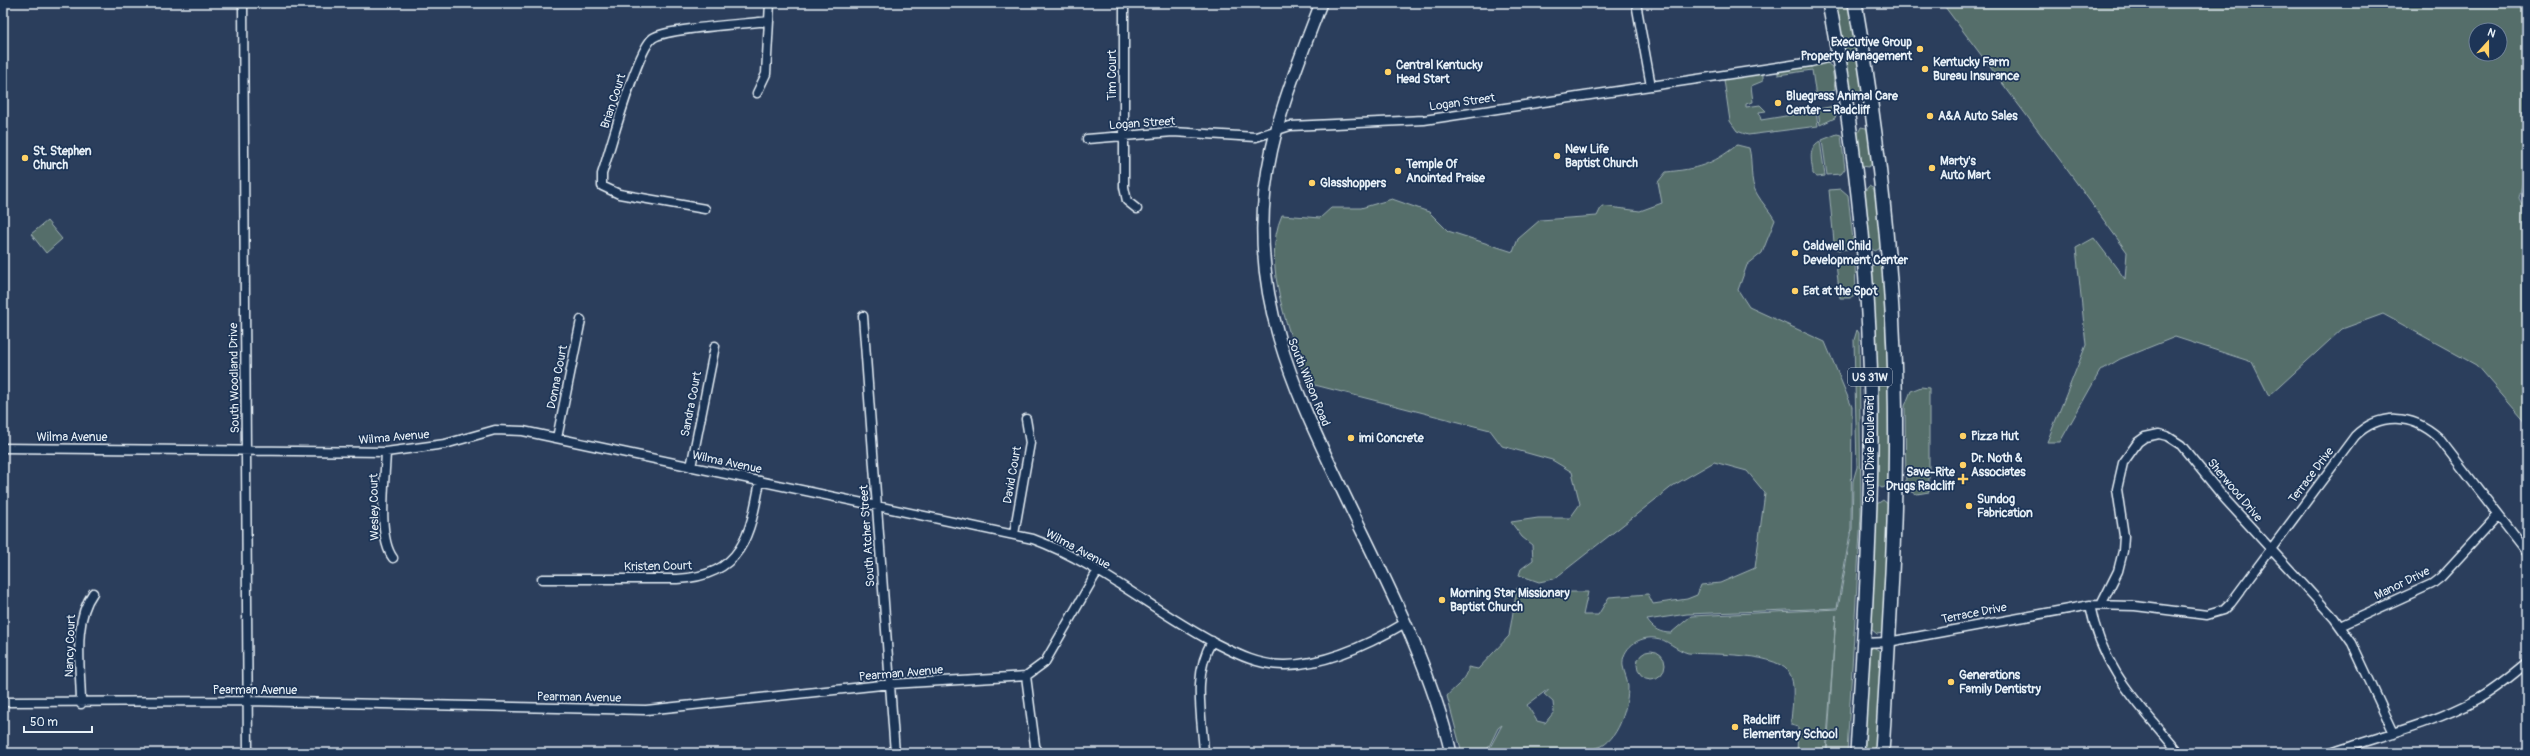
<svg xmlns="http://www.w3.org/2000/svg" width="2530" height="756" viewBox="0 0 2530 756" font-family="Pangolin,sans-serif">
<rect width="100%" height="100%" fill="#2b3e5c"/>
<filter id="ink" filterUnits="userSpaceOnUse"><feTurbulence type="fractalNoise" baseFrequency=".025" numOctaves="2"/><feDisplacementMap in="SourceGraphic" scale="8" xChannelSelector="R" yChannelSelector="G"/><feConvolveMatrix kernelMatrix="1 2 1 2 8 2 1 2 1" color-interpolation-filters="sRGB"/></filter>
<g filter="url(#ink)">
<!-- green -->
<path fill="#546e6b" stroke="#9eb0b2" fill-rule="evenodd" d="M1835,3H1849L1863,88L1861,93L1856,95L1851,92Z
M1942,3H2527V163L2519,198L2527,215V424L2476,365L2383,314L2342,329L2269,396L2252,362L2175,337L2120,359L2100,371L2060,442H2047L2086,345L2076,248L2094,238L2125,279L2127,252L2060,160ZM2476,30H2500V54H2476Z
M1826,62L1832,67L1835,89L1830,94L1816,97L1812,70L1778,75V71Z
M1763,73V81L1751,86L1753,102L1746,104V107L1760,105L1766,111L1759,112L1761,120L1816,111L1818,126L1748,135L1737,131L1730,121L1724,80L1726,78Z
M1835,106L1837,111L1835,118L1820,125L1818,109Z
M1861,127L1866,128L1869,132L1873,163L1868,167L1861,166L1857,135Z
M1837,134L1841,135L1845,169L1841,174L1827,175L1822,140Z
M1820,141L1825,176L1817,177L1813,174C1812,162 1807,148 1820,141Z
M1737,145L1749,148C1753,162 1749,181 1757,194C1762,203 1770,211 1775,220L1762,253L1747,265L1738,290L1749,307L1825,342L1852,407L1851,528L1837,608L1687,614L1647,620C1653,629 1660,633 1671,633L1691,616L1838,609L1852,529L1853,481L1857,467L1854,340L1857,330L1859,333L1861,515L1847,753H1827L1836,615L1826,753H1797L1798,727L1791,725C1791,710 1796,691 1791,676C1782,651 1711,655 1688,653C1676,650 1667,639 1655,638C1639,636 1621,648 1623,666C1624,673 1628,679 1628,687C1628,705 1620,736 1602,746C1579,756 1516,753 1487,753L1502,725L1498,728L1486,753H1462L1447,696C1454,687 1469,679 1468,667L1478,669L1509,636L1517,588L1542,592H1588L1583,615H1598L1609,597L1648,594L1653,604L1687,599L1697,595L1701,585L1720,583L1755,568L1765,493L1747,471L1714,462L1674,485L1554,579L1539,582L1519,575L1521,569L1533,560L1532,545L1522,537L1511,522L1538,518H1570L1580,504L1572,472L1552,460L1502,446L1490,430L1307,383C1291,336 1260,264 1282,215L1320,218L1331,208H1361L1392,199L1429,212L1448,231L1513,252L1518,239L1540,220L1597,216L1602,206L1640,211L1662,203L1658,182L1666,172C1697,169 1712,165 1737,145ZM1547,690H1549L1544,694L1553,702L1554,712L1545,723L1537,721L1527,705Z
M1869,186L1876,190L1881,245L1879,249L1875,251L1869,247L1864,192Z
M1841,189L1848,195L1854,249L1838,250L1834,242L1829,190Z
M47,221L62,239L46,253L31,234Z
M1855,261L1856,295L1851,298H1840L1836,264Z
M1877,262L1883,268L1890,424V485L1882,488L1877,485L1871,268Z
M1921,387L1929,388V492L1917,494L1906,490L1905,406L1911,391Z
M1883,500L1889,505L1883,633L1877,634L1871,629L1877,504Z
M1873,647L1882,652L1876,753H1863L1868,652Z
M1637 665a14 14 0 1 1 28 0a14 14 0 1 1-28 0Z"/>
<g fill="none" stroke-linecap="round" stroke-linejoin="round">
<!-- minor casing -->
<g stroke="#e8f1f8" stroke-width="11">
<path id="minor" d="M243,3L248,753
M1636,3L1651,86
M1124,7V187L1127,201L1137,209
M757,93L766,74L770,3
M1087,139L1173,132L1256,137L1290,126L1424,120L1811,62L1839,55
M705,209L619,194L602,186V174C610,150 637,49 653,38C667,28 747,24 769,21
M863,316L895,753
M557,438L581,320
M3,448L386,452L445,444L495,430L523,431L1033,539C1096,562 1150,608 1209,640C1233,652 1257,666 1286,665C1328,664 1370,644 1405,623
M386,452C385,480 377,537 393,558
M691,467L715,346
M1014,534L1030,443L1026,419
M542,579H677C742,576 750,536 760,481
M2090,605C2102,670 2139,704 2179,753
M2101,605L2118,571L2123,551L2124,536L2117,489L2123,463L2138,442L2145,437L2159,434L2167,436L2181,445L2225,499L2334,618L2352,643L2394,733
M2340,626L2432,584L2441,577L2498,515
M1863,643L1888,642L2090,605L2135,606L2207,615L2224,610L2231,603L2355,436C2380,412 2412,414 2438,437L2527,552
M1026,676L1036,753
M3,702L247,701L646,710L891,684L1026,676L1045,662L1097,572
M81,704C81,669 72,622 93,593
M1204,753C1202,715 1192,675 1212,641
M2331,753C2380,736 2432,724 2478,699C2495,690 2511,676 2527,663"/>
</g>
<!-- secondary casing -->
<g stroke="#e8f1f8" stroke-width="14">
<path id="secondary" d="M1321,3C1298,64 1272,125 1265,190C1253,297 1291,383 1336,477C1378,567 1428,656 1451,753"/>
</g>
<!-- trunk casing -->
<g stroke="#e8f1f8" stroke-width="16">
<path id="trunk" d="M1829,3C1854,135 1870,270 1871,405C1872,521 1864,637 1857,753
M1855,3C1877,129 1892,255 1895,383C1898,506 1889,630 1882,753"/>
</g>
<!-- minor -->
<use href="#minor" stroke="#1d3557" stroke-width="8"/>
<!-- secondary -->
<use href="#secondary" stroke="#1d3557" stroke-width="11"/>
<!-- trunk -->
<use href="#trunk" stroke="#1d3557" stroke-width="13"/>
</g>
</g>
<!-- markers -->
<g fill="#ffd166" stroke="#1d3557" stroke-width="1.5">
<circle cx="1920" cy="49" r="4"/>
<circle cx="1925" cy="69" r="4"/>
<circle cx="1388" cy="72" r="4"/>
<circle cx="1778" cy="103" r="4"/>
<circle cx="1930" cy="116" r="4"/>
<circle cx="1557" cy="156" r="4"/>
<circle cx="25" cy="158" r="4"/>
<circle cx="1932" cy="168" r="4"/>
<circle cx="1398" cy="171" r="4"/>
<circle cx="1312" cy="183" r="4"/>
<circle cx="1795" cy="253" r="4"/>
<circle cx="1795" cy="291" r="4"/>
<circle cx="1963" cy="436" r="4"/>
<circle cx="1351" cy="438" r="4"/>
<circle cx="1963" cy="465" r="4"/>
<path d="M1961 473h4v4h4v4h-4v4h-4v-4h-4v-4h4z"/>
<circle cx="1969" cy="506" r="4"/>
<circle cx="1442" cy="600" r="4"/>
<circle cx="1951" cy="682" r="4"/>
<circle cx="1735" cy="727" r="4"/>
</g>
<g text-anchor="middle" stroke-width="3.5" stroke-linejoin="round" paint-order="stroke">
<!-- shield labels -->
<rect fill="#1d3557" stroke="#abb9c8" stroke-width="1" x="1848" y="368" width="44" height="18" rx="3"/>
<g font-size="11" font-weight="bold" fill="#e8f1f8">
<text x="1870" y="381">US 31W</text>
</g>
<!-- poi labels -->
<g font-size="12" font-weight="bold" fill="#e8f1f8" stroke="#1d3557" text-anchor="start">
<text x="1912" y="46" text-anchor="end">Executive Group<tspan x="1912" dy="14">Property Management</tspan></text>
<text x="1933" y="66">Kentucky Farm<tspan x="1933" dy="14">Bureau Insurance</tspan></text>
<text x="1396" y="69">Central Kentucky<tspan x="1396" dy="14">Head Start</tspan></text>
<text x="1786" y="100">Bluegrass Animal Care<tspan x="1786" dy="14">Center – Radcliff</tspan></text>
<text x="1938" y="120">A&amp;A Auto Sales</text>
<text x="1565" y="153">New Life<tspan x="1565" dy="14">Baptist Church</tspan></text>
<text x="33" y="155">St. Stephen<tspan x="33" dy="14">Church</tspan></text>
<text x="1940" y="165">Marty's<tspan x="1940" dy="14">Auto Mart</tspan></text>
<text x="1406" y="168">Temple Of<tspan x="1406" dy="14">Anointed Praise</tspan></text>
<text x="1320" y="187">Glasshoppers</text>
<text x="1803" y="250">Caldwell Child<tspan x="1803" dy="14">Development Center</tspan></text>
<text x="1803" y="295">Eat at the Spot</text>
<text x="1971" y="440">Pizza Hut</text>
<text x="1359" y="442">imi Concrete</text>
<text x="1971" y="462">Dr. Noth &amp;<tspan x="1971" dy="14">Associates</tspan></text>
<text x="1955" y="476" text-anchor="end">Save-Rite<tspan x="1955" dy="14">Drugs Radcliff</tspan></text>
<text x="1977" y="503">Sundog<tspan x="1977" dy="14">Fabrication</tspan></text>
<text x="1450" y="597">Morning Star Missionary<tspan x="1450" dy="14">Baptist Church</tspan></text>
<text x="1959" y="679">Generations<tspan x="1959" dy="14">Family Dentistry</tspan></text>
<text x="1743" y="724">Radcliff<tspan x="1743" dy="14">Elementary School</tspan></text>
</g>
<!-- street labels -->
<g font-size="12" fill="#e8f1f8" stroke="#1d3557">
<text transform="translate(1112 75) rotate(-90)" y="4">Tim Court</text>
<text transform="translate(613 101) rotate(-72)" y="4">Brian Court</text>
<text transform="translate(1462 102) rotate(-8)" y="4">Logan Street</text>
<text transform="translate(1142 123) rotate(-4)" y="4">Logan Street</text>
<text transform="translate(557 377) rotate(-79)" y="4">Donna Court</text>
<text transform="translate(234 378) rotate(-91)" y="4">South Woodland Drive</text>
<text transform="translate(1309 382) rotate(68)" y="4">South Wilson Road</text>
<text transform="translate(691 404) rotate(-79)" y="4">Sandra Court</text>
<text x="72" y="441">Wilma Avenue</text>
<text transform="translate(394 437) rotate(-5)" y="4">Wilma Avenue</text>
<text transform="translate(1870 449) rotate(-90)" y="4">South Dixie Boulevard</text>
<text transform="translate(727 462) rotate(12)" y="4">Wilma Avenue</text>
<text transform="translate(1012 475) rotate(-80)" y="4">David Court</text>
<text transform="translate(2311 475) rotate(-53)" y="4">Terrace Drive</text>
<text transform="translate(2235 490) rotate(50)" y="4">Sherwood Drive</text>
<text transform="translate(374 507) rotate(-91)" y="4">Wesley Court</text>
<text transform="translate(867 536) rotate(-94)" y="4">South Atcher Street</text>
<text transform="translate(1078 549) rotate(28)" y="4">Wilma Avenue</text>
<text transform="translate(658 566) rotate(-1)" y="4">Kristen Court</text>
<text transform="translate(2402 583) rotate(-26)" y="4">Manor Drive</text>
<text transform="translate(1974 613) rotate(-11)" y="4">Terrace Drive</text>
<text transform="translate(70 646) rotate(-88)" y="4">Nancy Court</text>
<text transform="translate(901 673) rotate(-5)" y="4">Pearman Avenue</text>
<text x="255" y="694">Pearman Avenue</text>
<text transform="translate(579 697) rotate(1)" y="4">Pearman Avenue</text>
</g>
</g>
<!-- margin -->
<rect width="2530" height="756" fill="none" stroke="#1d3557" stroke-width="16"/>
<rect x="8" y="8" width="2514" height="740" fill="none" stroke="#e8f1f8" stroke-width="1.5" filter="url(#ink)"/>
<!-- north arrow -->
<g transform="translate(2488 42) rotate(21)"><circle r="19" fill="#1d3557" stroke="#6e8097"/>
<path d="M0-3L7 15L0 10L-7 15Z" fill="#ffd166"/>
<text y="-6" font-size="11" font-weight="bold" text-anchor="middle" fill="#e8f1f8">N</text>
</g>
<!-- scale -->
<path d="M24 726v6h68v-6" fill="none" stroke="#e8f1f8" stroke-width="2"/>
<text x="30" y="726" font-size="12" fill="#e8f1f8" stroke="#1d3557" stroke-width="3" paint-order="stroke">50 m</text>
</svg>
